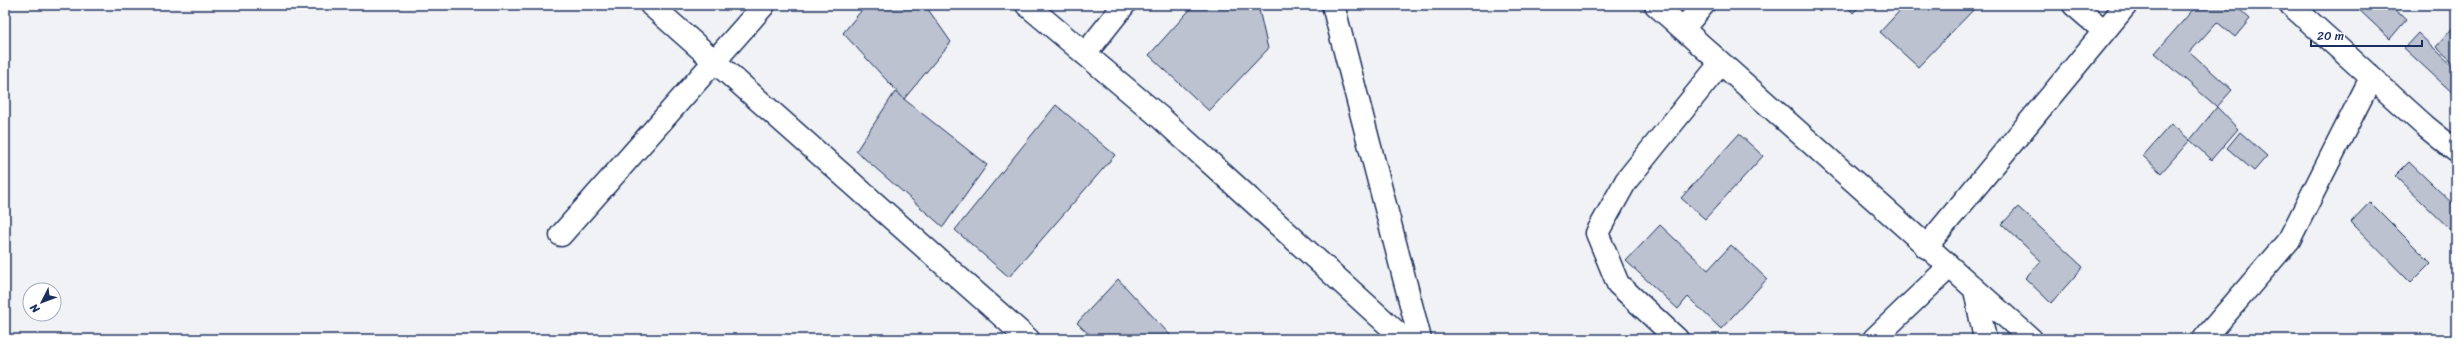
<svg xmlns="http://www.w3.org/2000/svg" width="2461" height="344" viewBox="0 0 2461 344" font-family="Sriracha,sans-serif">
<rect width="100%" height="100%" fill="#f1f2f5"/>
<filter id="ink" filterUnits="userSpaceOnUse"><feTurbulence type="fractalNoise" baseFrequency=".025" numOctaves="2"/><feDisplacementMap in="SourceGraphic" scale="8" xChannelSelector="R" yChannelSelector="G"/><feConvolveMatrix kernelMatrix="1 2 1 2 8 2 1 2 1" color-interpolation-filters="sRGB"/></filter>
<g filter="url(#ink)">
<!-- building -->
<path fill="#bcc2d0" stroke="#1b2f5e" d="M866,5H925L951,42L904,99L843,33Z
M1194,5H1258L1268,49L1209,111L1149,55Z
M1846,5H1861L1853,13Z
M1905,5H1978L1918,67L1880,32Z
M2197,5H2235L2250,19L2235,37L2217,22L2190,52L2232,90L2217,107L2155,53Z
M2354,5H2390L2406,20L2390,39Z
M2456,24V63L2455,64L2436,47Z
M2418,33L2456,69V96L2404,48Z
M895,92L987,165L943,227L856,151Z
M1056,105L1115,155L1009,277L955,230Z
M2217,107L2238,129L2211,160L2190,140Z
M2171,124L2190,140L2161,173L2143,156Z
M2240,132L2267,156L2254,171L2227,148Z
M1739,134L1763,156L1705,219L1681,198Z
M2409,162L2456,207V229L2453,232L2395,176Z
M2370,202L2431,263L2411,283L2351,222Z
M2018,207L2083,267L2051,303L2025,278L2041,261L2002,224Z
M1660,225L1708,270L1731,245L1767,279L1721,329L1688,297L1678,309L1626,261Z
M1118,279L1171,336L1169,339H1094L1077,323Z"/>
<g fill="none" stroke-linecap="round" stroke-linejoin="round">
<!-- minor casing -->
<g stroke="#1b2f5e" stroke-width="25">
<path id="minor" d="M651,5L1028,339
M1027,5L1161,118L1404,339
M1656,5L2031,339
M2074,5L2104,31
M2291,5L2425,126L2456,151
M1683,29L1703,5
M1085,54L1124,5
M561,235L764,5
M1926,247L2126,5
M1975,290L1985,339
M1677,339L1618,284L1597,233L1626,181L1720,64
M1874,339L1949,267
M2204,339L2289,240L2371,78"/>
</g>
<!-- secondary casing -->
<g stroke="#1b2f5e" stroke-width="25">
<path id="secondary" d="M1333,5L1420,339"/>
</g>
<!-- minor -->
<use href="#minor" stroke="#fff" stroke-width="22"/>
<!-- secondary -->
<use href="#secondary" stroke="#fff" stroke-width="22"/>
</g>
</g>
<!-- margin -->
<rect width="2461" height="344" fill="none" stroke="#fff" stroke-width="20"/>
<rect x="10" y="10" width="2441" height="324" fill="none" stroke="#1b2f5e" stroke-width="1.5" filter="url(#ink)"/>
<!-- north arrow -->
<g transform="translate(42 302) rotate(228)"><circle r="19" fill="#ffffff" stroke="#a4acbf"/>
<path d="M0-3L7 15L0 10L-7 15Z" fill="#1b2f5e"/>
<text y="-6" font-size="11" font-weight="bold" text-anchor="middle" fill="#1b2f5e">N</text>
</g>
<!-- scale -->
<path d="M2311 40v6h111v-6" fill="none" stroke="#1b2f5e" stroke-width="2"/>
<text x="2317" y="40" font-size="12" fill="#1b2f5e" stroke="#ffffff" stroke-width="3" paint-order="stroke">20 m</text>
</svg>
